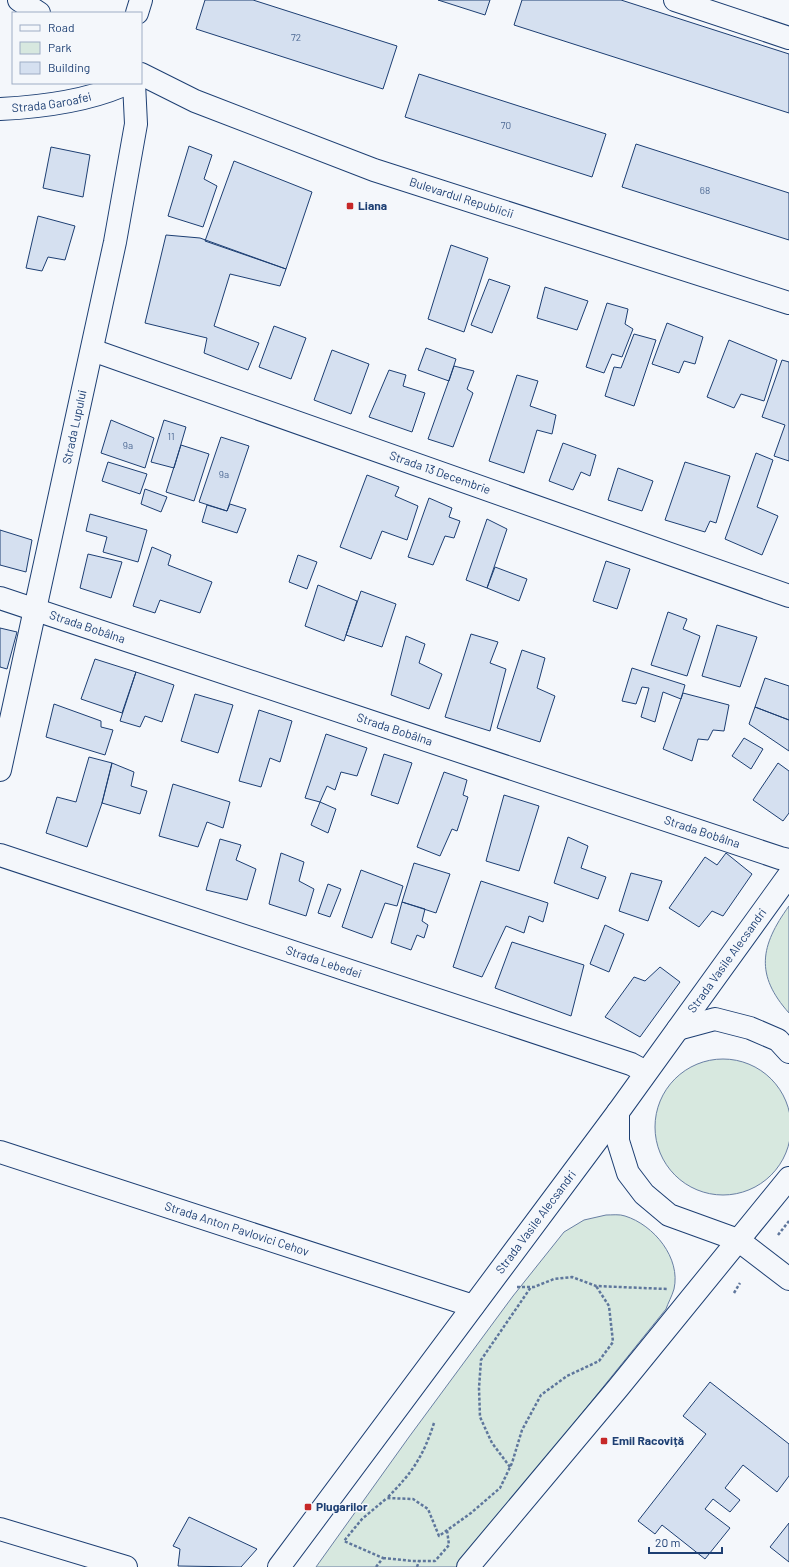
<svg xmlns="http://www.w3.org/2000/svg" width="789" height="1567" viewBox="0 0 789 1567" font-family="Barlow,sans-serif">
<rect width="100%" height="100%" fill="#f4f7fb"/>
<!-- green -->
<path fill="#d7e8df" stroke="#687fa3" d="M789,906V1013C755,975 760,946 789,906Z
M655 1127a68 68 0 1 1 136 0a68 68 0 1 1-136 0Z
M606,1215C612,1215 620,1214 625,1216C654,1225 681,1258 674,1289C672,1296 668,1303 666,1309L458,1567H316L409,1437L513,1296L564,1232L584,1220Z"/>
<!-- building -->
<path fill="#d5e0f0" stroke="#1d3f73" d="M205,0H253L397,46L383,89L196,29Z
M438,0H490L485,15Z
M522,0H621L789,54V113L514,25Z
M419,74L606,134L592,177L405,117Z
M636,144L789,193V240L622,187Z
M189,146L212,155L204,179L217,186L203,227L168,216Z
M51,147L90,155L83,197L43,188Z
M234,161L312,192L286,269L205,241Z
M38,216L75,226L65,260L48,257L42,271L26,268Z
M166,235L200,238L286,269L280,286L230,274L214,326L259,343L248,370L204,353L207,338L145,323Z
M451,245L488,258L464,332L428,319Z
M489,279L510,286L492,333L471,325Z
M545,287L588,301L577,330L537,318Z
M607,303L628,309L625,324L633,329L622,357L612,354L604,373L586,367Z
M667,323L703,337L695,364L684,361L679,373L652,364Z
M274,326L306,338L291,379L259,367Z
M634,334L656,340L634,406L605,396L614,367L621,368Z
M729,340L777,360L764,401L741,394L734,408L707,397Z
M426,348L456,359L449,381L418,370Z
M332,350L369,364L351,414L314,400Z
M782,360L789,362V461L774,456L785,425L762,417Z
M454,366L474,371L467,389L473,393L453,447L428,439Z
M389,370L406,375L403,386L425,393L412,432L369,417Z
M517,375L538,381L530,406L556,415L552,434L537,430L524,473L489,461Z
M111,420L154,438L145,468L101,453Z
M164,420L186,427L174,468L151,462Z
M221,437L249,446L227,511L199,502Z
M563,443L596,455L590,476L581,472L573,490L549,481Z
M181,445L209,454L194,501L166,492Z
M756,453L773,460L757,507L778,516L762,555L725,539Z
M108,462L147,474L140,494L102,481Z
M685,462L730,476L716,523L710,521L705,532L665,520Z
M618,468L653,481L642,511L608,500Z
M367,475L399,487L395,496L418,506L407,540L382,531L371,559L340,547Z
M145,489L167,497L161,512L141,504Z
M429,498L452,508L449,517L460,521L454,538L445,536L433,565L408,557Z
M230,504L246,509L237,533L202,522L207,505L227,511Z
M90,514L147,530L138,562L103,552L107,537L86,531Z
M487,519L507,529L487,588L466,580Z
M0,530L32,540L26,572L0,565Z
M152,547L171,555L168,565L212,582L200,613L160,600L155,613L133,606Z
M88,554L122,562L111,598L80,588Z
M298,555L317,562L307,589L289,582Z
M606,561L630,569L617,609L593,601Z
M495,567L527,579L519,601L487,588Z
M318,585L357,601L344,641L305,626Z
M361,591L396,604L382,647L346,635Z
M668,612L687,619L683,629L700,636L687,676L651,665Z
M717,625L757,637L740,687L702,676Z
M0,628L17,632L7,669L0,667Z
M471,634L498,642L490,663L506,669L490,731L445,717Z
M406,636L425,644L419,663L442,674L429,709L391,695Z
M522,650L545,658L537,688L555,696L540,742L497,728Z
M95,659L136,672L122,713L81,699Z
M632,668L685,685L681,699L663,692L655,722L641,717L649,688L642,687L636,704L622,701Z
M136,672L174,685L162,722L145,716L140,727L120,721Z
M765,678L789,686V720L755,707Z
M683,693L729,705L724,731L713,730L708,740L698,739L692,761L663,749Z
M195,694L233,705L218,753L181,741Z
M54,704L101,721V727L113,730L105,755L46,737Z
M755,707L789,720V751L749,724Z
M259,710L292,721L280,762L270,758L261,787L239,781Z
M326,734L367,748L357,776L341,772L335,790L327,786L320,802L305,798Z
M744,738L763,749L751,769L732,756Z
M384,754L412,763L398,804L371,795Z
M89,757L112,763L102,803L87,847L46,833L57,797L76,802Z
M112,763L134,772L131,786L147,791L140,814L102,803Z
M778,763L789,771V813L783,821L753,800Z
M444,772L467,780L463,795L468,797L457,831L452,829L440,856L417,847Z
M173,784L230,802L223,828L207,822L198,847L159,836Z
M504,795L539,806L519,871L486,861Z
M320,802L336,809L328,833L311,825Z
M568,837L588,846L581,868L606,877L598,899L554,883Z
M220,839L241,845L236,860L256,869L247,900L206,890Z
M281,853L304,862L299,881L314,889L306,916L269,904Z
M726,853L752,874L723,916L712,911L699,927L669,908L705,857L717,865Z
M414,863L450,874L436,913L402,902Z
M361,870L403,886L397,906L385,903L372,938L342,927Z
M631,873L662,881L648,921L619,911Z
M481,881L548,903L543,922L529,916L524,933L506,926L482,977L453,967Z
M328,884L341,889L330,917L318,913Z
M402,902L425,909L422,921L428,925L424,938L417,935L411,950L391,943Z
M605,925L624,934L609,972L590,964Z
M512,942L584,965L571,1016L495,988Z
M660,967L680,982L640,1037L605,1017L634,977L645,981Z
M710,1382L789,1444V1476L777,1492L743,1465L725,1488L740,1500L730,1512L713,1499L705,1509L730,1528L705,1559L662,1525L655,1534L638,1521L706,1434L683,1416Z
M189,1517L257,1549L241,1567L178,1566L180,1549L173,1546Z
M789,1523V1562L770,1547Z"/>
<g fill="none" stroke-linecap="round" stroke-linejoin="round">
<!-- minor casing -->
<g stroke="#1d3f73" stroke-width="24">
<g id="minor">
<path d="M19,0L39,13"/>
<path d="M675,0L789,38"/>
<path d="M137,13L141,0"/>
<path id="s1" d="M141,74L195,101L374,170L789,303"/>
<path id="s2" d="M0,109C41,107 83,102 121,86L123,83"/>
<path id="s3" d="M92,350L789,596"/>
<path id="s4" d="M0,598L780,858L789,860"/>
<path id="s5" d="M0,770L115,242L136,124L134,83"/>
<path id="s6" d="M0,855L631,1064L646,1072"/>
<path d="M678,1029L715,1019L750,1028L778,1040L789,1052"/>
<path d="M618,1112V1141L628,1173L644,1194L669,1215L738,1240L789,1279"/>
<path id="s7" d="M0,1152L473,1306"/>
<path d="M0,1529L126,1567"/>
<path id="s8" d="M279,1567L618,1112L789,875"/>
<path d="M468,1567L618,1388L789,1178"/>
</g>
</g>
<!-- path -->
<path stroke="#5e769c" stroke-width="2.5" stroke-dasharray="3 2" stroke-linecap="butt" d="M778,1235L789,1221
M517,1287H534L554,1279L572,1277L596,1286L667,1289
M734,1293L740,1283
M434,1423C423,1457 412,1473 387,1498L413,1499L428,1509L439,1536L471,1513L500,1488L512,1463L522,1430L541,1395L567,1376L599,1361L613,1342L609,1306L596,1286
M510,1467L492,1443L480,1417L479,1388L481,1360L531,1287
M383,1558L412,1561H435L449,1545L447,1530
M376,1567L383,1558L344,1541L362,1519L387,1498
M417,1567L419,1561"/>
<!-- minor -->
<use href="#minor" stroke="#f4f7fb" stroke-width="22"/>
</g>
<!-- markers -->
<g fill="#c62828" stroke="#f4f7fb" stroke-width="1.5">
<rect x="346" y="202" width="8" height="8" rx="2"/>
<rect x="600" y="1437" width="8" height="8" rx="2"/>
<rect x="304" y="1503" width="8" height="8" rx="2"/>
</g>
<g text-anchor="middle" stroke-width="3" stroke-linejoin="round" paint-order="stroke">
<!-- number labels -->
<g font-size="10" fill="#4b6792">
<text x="296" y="41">72</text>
<text x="506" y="129">70</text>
<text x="705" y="194">68</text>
<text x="171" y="440">11</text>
<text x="128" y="449">9a</text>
<text x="224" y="478">9a</text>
</g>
<!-- street labels -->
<g font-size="12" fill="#1d3f73" stroke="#f4f7fb">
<text dy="4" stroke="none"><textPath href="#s2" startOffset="52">Strada Garoafei</textPath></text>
<text dy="4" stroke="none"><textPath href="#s1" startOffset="344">Bulevardul Republicii</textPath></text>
<text dy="4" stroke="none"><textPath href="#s5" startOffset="351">Strada Lupului</textPath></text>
<text dy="4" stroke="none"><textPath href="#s3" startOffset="369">Strada 13 Decembrie</textPath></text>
<text dy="4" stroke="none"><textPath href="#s4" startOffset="92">Strada Bobâlna</textPath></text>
<text dy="4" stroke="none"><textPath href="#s4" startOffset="416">Strada Bobâlna</textPath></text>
<text dy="4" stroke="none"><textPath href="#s4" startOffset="740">Strada Bobâlna</textPath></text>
<text dy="4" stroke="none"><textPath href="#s8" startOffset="754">Strada Vasile Alecsandri</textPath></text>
<text dy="4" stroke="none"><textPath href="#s6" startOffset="341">Strada Lebedei</textPath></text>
<text dy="4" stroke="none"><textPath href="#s8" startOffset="430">Strada Vasile Alecsandri</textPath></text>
<text dy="4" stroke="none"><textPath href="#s7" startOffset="249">Strada Anton Pavlovici Cehov</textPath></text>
</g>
<!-- poi labels -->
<g font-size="12" font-weight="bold" fill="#1d3f73" stroke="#f4f7fb" text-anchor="start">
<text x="358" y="210">Liana</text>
<text x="612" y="1445">Emil Racoviță</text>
<text x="316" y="1511">Plugarilor</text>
</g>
</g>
<!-- legend -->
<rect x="12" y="12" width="130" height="72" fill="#f4f7fb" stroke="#9eadc5"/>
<rect x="20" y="25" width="20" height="6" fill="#f4f7fb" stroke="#9eadc5"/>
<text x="48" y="32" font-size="12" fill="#1d3f73">Road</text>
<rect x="20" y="42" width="20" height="12" fill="#d7e8df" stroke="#9eadc5"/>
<text x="48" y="52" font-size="12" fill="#1d3f73">Park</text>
<rect x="20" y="62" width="20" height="12" fill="#d5e0f0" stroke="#9eadc5"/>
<text x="48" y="72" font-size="12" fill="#1d3f73">Building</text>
<!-- scale -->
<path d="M649 1547v6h73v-6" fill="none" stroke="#1d3f73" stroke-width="2"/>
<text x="655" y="1547" font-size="12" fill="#1d3f73" stroke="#f4f7fb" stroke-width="3" paint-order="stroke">20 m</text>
</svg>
